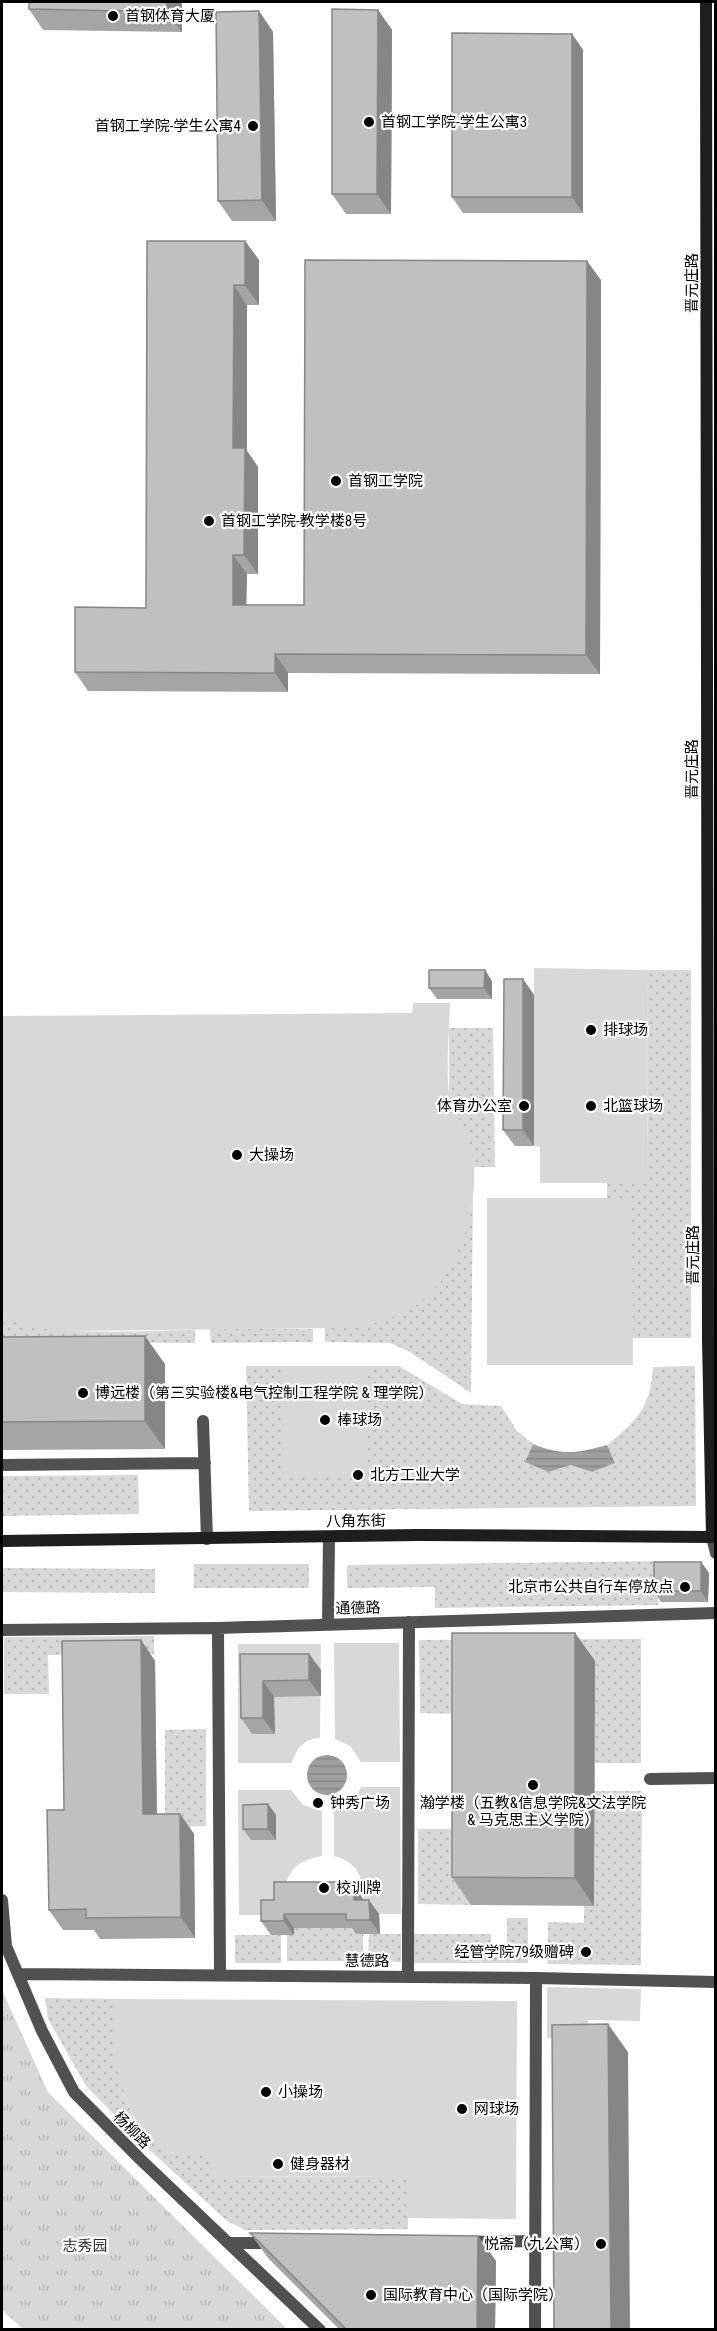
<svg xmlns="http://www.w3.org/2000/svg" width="717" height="2331" viewBox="0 0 717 2331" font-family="'Roboto Condensed','Noto Sans SC',sans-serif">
<defs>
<pattern id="grass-dots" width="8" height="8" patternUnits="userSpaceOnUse" patternTransform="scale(1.5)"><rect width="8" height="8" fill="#d8d8d8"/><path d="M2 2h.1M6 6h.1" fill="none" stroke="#b8b8b8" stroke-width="1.8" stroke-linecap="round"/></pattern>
<pattern id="park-tufts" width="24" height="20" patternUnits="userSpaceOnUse" patternTransform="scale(1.5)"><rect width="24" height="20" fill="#d8d8d8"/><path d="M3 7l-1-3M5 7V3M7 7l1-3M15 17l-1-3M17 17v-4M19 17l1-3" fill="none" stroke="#b8b8b8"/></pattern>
<pattern id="water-rules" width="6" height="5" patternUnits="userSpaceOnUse" patternTransform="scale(1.5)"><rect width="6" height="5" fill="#9f9f9f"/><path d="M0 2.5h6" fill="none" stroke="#878787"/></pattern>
</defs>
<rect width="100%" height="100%" fill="#fff"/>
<!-- grass -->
<path fill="url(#grass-dots)" d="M648,970H691V1338H632V1198H607V1183H647Z
M449,1028H493L495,1167H474L469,1143L449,1097Z
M473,1188L471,1393L410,1352L390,1343L325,1342V1328H348L471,1211Z
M2,1315C34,1339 151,1330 195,1330V1343L2,1342Z
M210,1329H313V1342L211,1343Z
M246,1366H284V1475H366V1366H399L462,1404L501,1406L517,1431L533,1444L525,1462L548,1472L571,1465L592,1472L615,1463L607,1445C637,1421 651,1406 653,1367L695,1366L696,1506L249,1511Z
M138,1475L139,1514L2,1516V1476Z
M658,1561V1605L435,1608V1587L347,1588V1565Z
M194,1564H309V1588H194Z
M2,1568L155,1569V1593L2,1592Z
M154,1636V1654L48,1655L49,1694H4V1637Z
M641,1639V1763H595L594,1661L471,1714L420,1713L419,1640Z
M206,1729V1826L165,1827V1730Z
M595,1791H642L641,1965L548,1964V1922L584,1923V1906L594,1905Z
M418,1829H471V1905L418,1904Z
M507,1918H528V1963H414V1934H491V1951H507Z
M294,1928H356L363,1934V1961H287V1935H293Z
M369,1934H401V1962L368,1961Z
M235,1935H281V1963H235Z
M45,1998L114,1999V2050L125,2097L136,2123L172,2153L212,2152V2177L408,2176V2229L245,2230L227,2221L144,2145L86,2086L48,2019Z"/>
<!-- park -->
<path fill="url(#park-tufts)" d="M2,1990L48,2092L287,2329H23L2,2310Z"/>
<!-- garden -->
<path fill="#d8d8d8" d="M534,968L648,970L647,1183H540V1147L534,1146Z
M413,1003H450C449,1033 446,1065 449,1095C450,1106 459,1118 463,1128C469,1140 473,1154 474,1167C477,1220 454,1287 405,1312C387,1321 368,1325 348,1328L64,1331C43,1329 19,1328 2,1315V1016L412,1013Z
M487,1198H632L633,1365H487Z
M284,1366H366V1475H284Z
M334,1643H399L400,1762H361L350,1746L335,1739Z
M238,1644H321L320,1738C304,1739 296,1748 292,1763H238Z
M361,1787H400L401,1914H364C364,1888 365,1864 334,1856V1811C348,1809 356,1799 361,1787Z
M238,1790H291L303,1805L322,1811V1856C285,1862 284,1883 284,1915H239Z
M547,1987L641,1989L640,2021L588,2020V2039L547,2038Z
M114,1999L517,2001L516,2219L408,2218L407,2176L212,2177V2152C199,2152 182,2156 170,2152C135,2141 118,2083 114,2050C112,2034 114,2016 114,1999Z"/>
<!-- water -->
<path fill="url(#water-rules)" d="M533,1444C562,1456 578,1453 607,1445L615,1463L592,1472L571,1465L548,1472L525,1462Z
M307 1775a20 20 0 1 1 40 0a20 20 0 1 1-40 0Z"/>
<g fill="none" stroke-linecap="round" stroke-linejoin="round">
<!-- street -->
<path stroke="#515151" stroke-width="12" d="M203,1421L207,1539
M2,1465L205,1463
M716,1537H712L716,1553
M328,1624L329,1537
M218,1628L220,1975
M2,1630L218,1628L716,1613
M650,1779L716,1778
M2,1900L6,1946L42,2031L74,2092L140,2159L320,2330
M408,1908V1977L409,1622
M19,1974L536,1978L716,1982
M466,2242L535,2241
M231,2243H272
M535,2330L536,1978"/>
<!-- secondary -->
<path stroke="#1e1e1e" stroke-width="12" d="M2,1541L419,1535L712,1537L708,1340L706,2"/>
</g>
<!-- wall -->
<path fill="#a5a5a5" d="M29,2H182V32L43,30L29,9Z
M378,10L392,30L391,214H346L332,194Z
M259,11L273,32L276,221H232L218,201Z
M572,34L583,50V213H463L452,197Z
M245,241L259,260V305H247V451L258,467V574H247L246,605H304L601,280L600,674L288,673V692L88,691L75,672L146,608Z
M523,979L534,995V1146H515L503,1130Z
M492,981V999H437L429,988Z
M2,1337L165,1364V1449L2,1450Z
M701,1562L709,1573L708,1602H661L654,1591Z
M575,1633L595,1661L594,1906L471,1905L452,1877Z
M141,1640L155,1661L157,1814H180L194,1834L195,1938L100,1939L94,1930H63L49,1910L64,1810Z
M240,1654H309L321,1670V1696L274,1697L275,1734H252L241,1718Z
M268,1804L276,1815V1840H251L243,1829Z
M349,1886L379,1914L380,1934H356L352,1928H294V1935H271L261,1921Z
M250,2233L478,2236L496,2261L495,2330H340L268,2258Z"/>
<!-- shaded-wall -->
<path fill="#868686" d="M167,2H182V32L167,12Z
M378,10L392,30L391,214L377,194Z
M259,11L273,32L276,221L262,200Z
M572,34L583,50V213L572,197Z
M245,241L259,260V305L245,285Z
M587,261L601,280L600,674L586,655Z
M234,285L247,305V451L258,467V574L244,555L233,448Z
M233,555L247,574L246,625L233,605Z
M275,654L288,673V692L275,673Z
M485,970L492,981V999L484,988Z
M523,979L534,995V1146L523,1130Z
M145,1336L165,1364V1449L145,1421Z
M701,1562L709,1573L708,1602L701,1591Z
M575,1633L595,1661L594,1906L575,1878Z
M141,1640L155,1661L157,1835L143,1814Z
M309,1654L321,1670V1696L309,1680Z
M263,1681L274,1697L275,1734L263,1718Z
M268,1804L276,1815V1840L268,1829Z
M180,1814L194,1834L195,1938L181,1917Z
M346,1882L354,1893V1886L364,1900V1914L346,1886Z
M369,1900L379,1914L380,1934L370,1920Z
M284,1914L294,1928V1935L284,1921Z
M608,2024L628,2052L630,2330H611Z
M478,2236L496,2261L495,2330H477Z"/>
<!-- building -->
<path fill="#c0c0c0" stroke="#868686" stroke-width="1.5" d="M29,2H167V12L29,9Z
M332,9L378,10L377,194H332Z
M259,11L262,200L218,201L216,12Z
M452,33L572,34V197H452Z
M147,241H245V285H234L233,448H245L244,555H233V605H304L305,260L587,261L586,655L275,654V673L75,672V607L146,608Z
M429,970H485L484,988H429Z
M504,979H523V1130H503Z
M145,1336V1421L2,1422V1337Z
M654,1562H701V1591H654Z
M452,1633H575V1878L452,1877Z
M141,1640L143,1814H180L181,1917L86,1918V1909L49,1910L47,1810H64L62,1641Z
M240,1654H309V1680L263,1681V1718H241Z
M268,1804V1829H243V1805Z
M274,1882H346V1886H354V1900H369L370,1920H346V1914H284V1921H261V1900H274Z
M608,2024L611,2330H554L552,2025Z
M250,2233L478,2236L477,2330H347Z"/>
<!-- markers -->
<g fill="#000" stroke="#fff" stroke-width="2">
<circle cx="113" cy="16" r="6"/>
<circle cx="369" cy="122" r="6"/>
<circle cx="253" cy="126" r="6"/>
<circle cx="336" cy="481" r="6"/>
<circle cx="209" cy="521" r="6"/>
<circle cx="591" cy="1030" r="6"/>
<circle cx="524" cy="1106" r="6"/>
<circle cx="591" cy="1106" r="6"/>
<circle cx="237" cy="1155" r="6"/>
<circle cx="83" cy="1393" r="6"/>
<circle cx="325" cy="1420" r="6"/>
<circle cx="358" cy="1475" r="6"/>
<circle cx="685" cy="1587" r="6"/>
<circle cx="533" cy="1785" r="6"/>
<circle cx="318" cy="1803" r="6"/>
<circle cx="324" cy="1888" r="6"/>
<circle cx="586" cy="1952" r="6"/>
<circle cx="266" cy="2092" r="6"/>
<circle cx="462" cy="2109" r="6"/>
<circle cx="278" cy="2164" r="6"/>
<circle cx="601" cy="2244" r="6"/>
<circle cx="371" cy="2295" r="6"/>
</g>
<g text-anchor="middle" stroke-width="4.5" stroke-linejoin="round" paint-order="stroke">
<!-- poi labels -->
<g font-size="15" fill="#000" stroke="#fff" text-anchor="start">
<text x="125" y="21">首钢体育大厦</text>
<text x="381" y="127">首钢工学院-学生公寓3</text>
<text x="241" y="131" text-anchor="end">首钢工学院-学生公寓4</text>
<text x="348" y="486">首钢工学院</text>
<text x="221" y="526">首钢工学院-教学楼8号</text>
<text x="603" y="1035">排球场</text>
<text x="512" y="1111" text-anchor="end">体育办公室</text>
<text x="603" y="1111">北篮球场</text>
<text x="249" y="1160">大操场</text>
<text x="95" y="1398">博远楼（第三实验楼&amp;电气控制工程学院 &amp; 理学院）</text>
<text x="337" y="1425">棒球场</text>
<text x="370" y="1480">北方工业大学</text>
<text x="673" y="1592" text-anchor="end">北京市公共自行车停放点</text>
<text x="330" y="1808">钟秀广场</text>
<text x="533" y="1808" text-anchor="middle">瀚学楼（五教&amp;信息学院&amp;文法学院<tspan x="533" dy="17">&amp; 马克思主义学院）</tspan></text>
<text x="336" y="1893">校训牌</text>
<text x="574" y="1957" text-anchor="end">经管学院79级赠碑</text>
<text x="278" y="2097">小操场</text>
<text x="474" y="2114">网球场</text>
<text x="290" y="2169">健身器材</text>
<text x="589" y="2249" text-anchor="end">悦斋（九公寓）</text>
<text x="383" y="2300">国际教育中心（国际学院）</text>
</g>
<!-- street labels -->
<g font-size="15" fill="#000" stroke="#fff">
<text transform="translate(692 283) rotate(-90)" y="5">晋元庄路</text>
<text transform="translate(692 769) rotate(-90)" y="5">晋元庄路</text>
<text transform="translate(693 1255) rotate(-90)" y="5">晋元庄路</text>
<text transform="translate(356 1521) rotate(-1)" y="5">八角东街</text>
<text transform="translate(358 1608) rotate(-1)" y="5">通德路</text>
<text x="367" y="1966">慧德路</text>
<text transform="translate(132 2130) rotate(45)" y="5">杨柳路</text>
</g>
<!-- park labels -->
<g font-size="15" fill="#2f2f2f" stroke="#fff">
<text x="85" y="2251">志秀园</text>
</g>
</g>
<!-- border -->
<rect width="717" height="2331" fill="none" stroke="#000000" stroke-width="6"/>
</svg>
